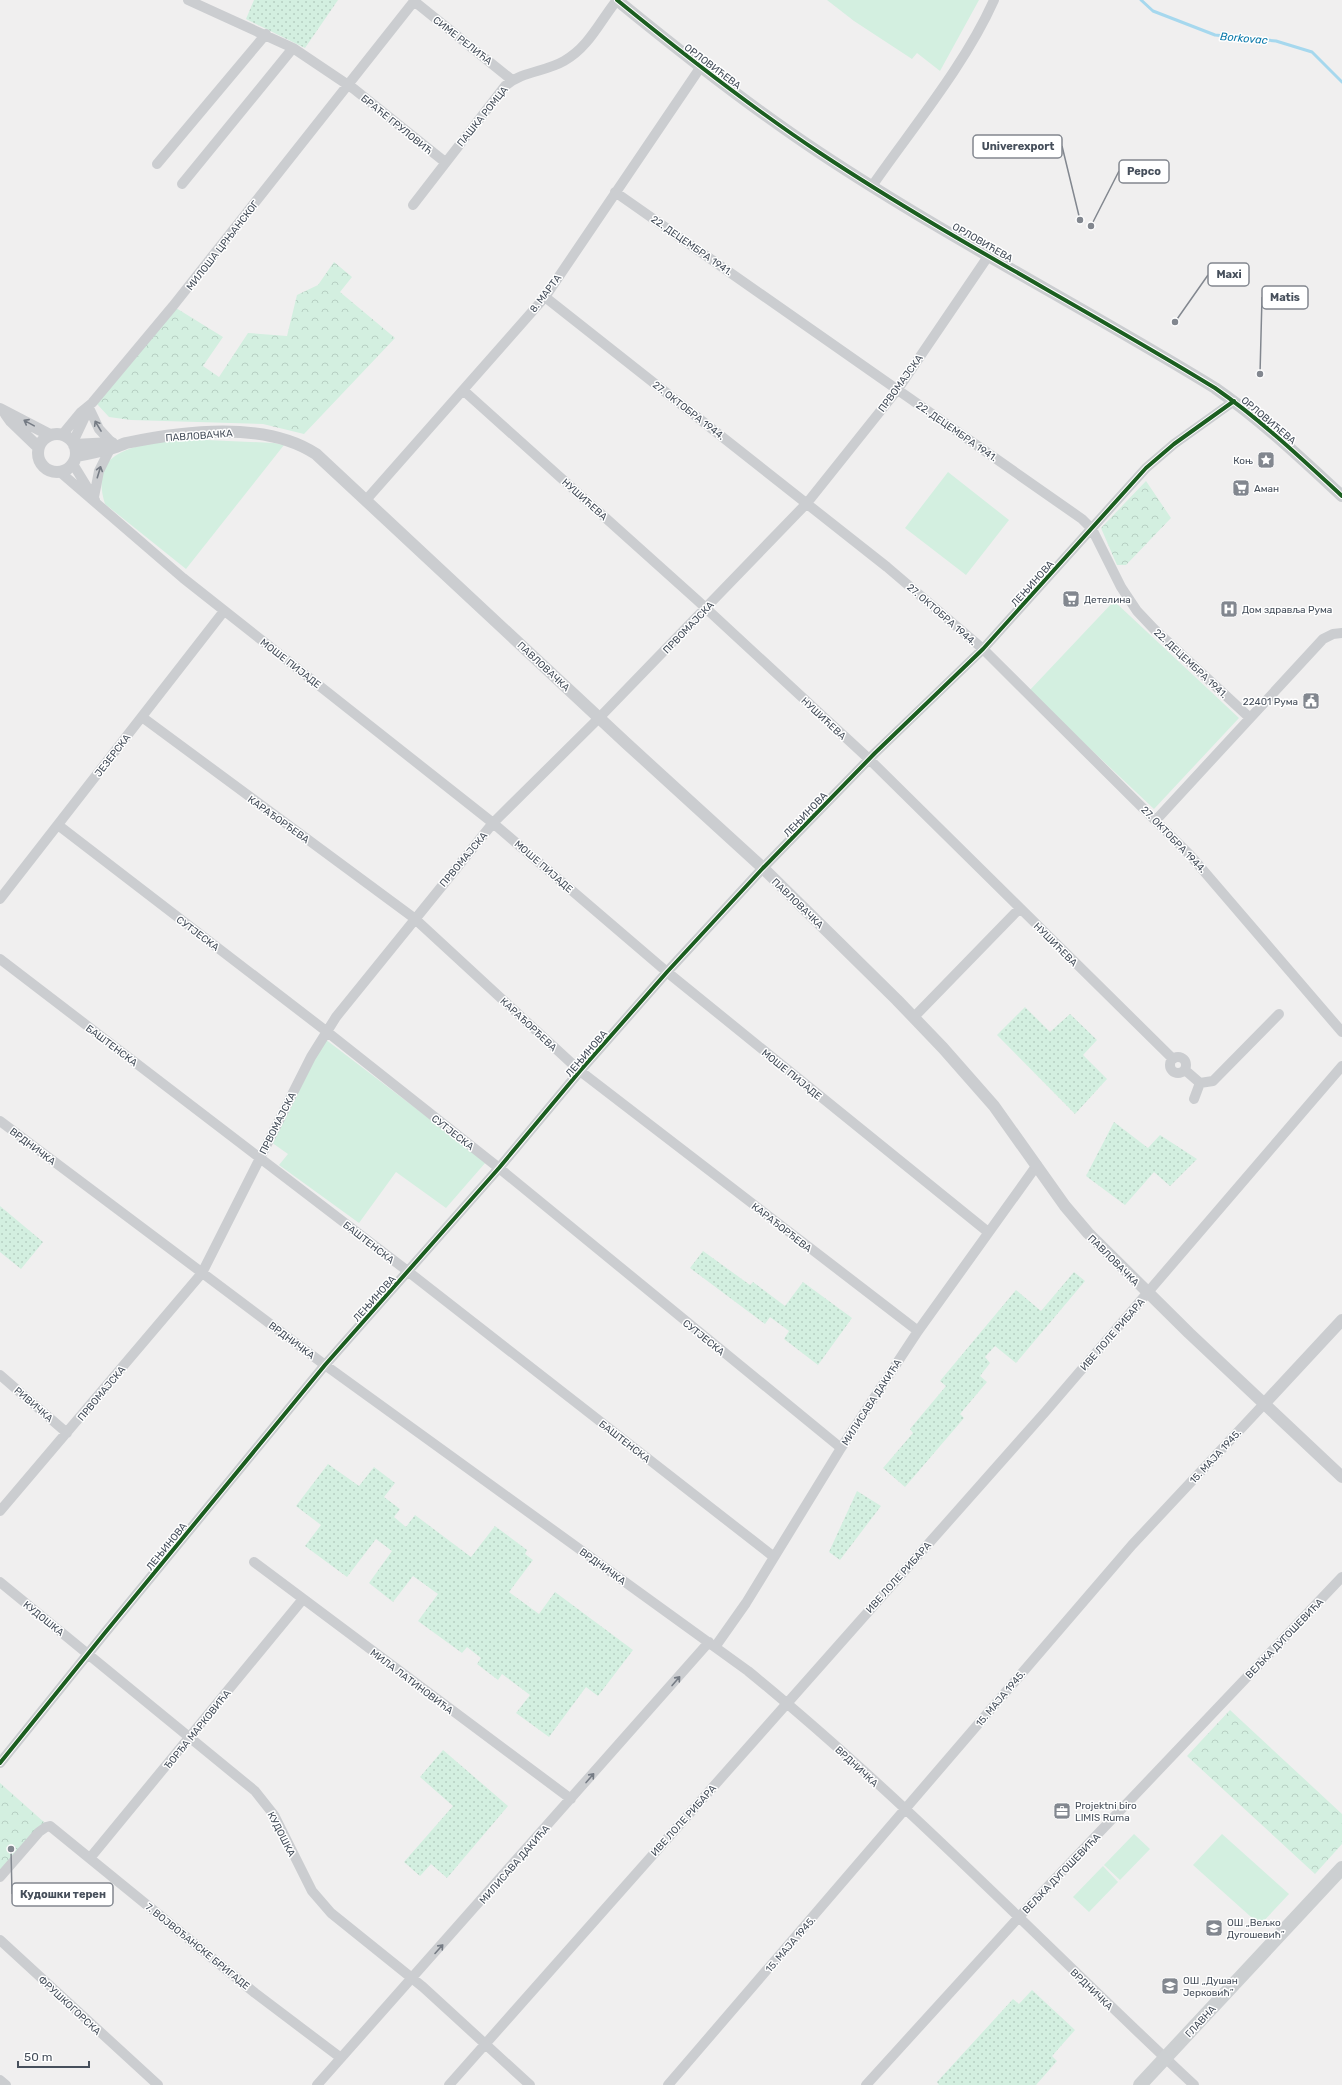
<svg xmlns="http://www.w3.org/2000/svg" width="1342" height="2085" viewBox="0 0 1342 2085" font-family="Rubik,sans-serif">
<defs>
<pattern id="forest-crowns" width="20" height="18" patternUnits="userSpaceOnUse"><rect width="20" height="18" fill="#d3efe0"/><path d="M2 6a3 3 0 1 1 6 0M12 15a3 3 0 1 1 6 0" fill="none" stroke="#b6cfc2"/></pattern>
<pattern id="garden-dots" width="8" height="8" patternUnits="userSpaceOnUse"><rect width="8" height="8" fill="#d3efe0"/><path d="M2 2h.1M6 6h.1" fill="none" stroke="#b6cfc2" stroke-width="1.8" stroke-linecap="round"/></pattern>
</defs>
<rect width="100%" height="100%" fill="#f0efef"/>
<!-- grass -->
<path fill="#d3efe0" d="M827,0H979L940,71L917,53L912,59L854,21Z
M184,439L274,443L284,445L186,569L105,504C87,446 142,445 184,439Z
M948,472L1009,520L966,575L905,528Z
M1114,601L1239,718L1154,809L1029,691Z
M325,1039L486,1162L446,1208L396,1172L359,1223L279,1165L288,1154L271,1142Z
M1134,1834L1150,1849L1120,1880L1104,1865Z
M1222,1834L1289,1894L1260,1925L1193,1865Z
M1103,1866L1118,1882L1089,1912L1073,1897Z"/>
<!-- forest -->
<path fill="url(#forest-crowns)" d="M334,262L352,277L340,292L395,338L304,434L263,424L131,420L109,417L97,404L176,308L223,337L203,366L219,377L248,333L287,336L297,295L318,285Z
M1146,481L1171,518L1126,565H1117L1101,528Z
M1230,1710L1342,1814V1844L1315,1874L1187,1756Z
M0,1783L45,1823L0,1876Z"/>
<!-- garden -->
<path fill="url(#garden-dots)" d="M254,0H338L305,48L246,19Z
M1025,1007L1050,1032L1070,1014L1097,1040L1083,1055L1107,1079L1075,1114L997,1035Z
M1114,1122L1148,1148L1160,1135L1197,1159L1170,1186L1154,1172L1125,1205L1086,1176Z
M0,1206L43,1242L21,1269L0,1252Z
M703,1251L750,1285L753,1282L785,1306L803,1282L852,1318L818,1365L784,1339L789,1331L770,1317L765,1324L690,1268Z
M1074,1272L1085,1281L1016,1363L995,1346L985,1357L990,1363L980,1376L987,1382L960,1414L964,1418L905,1487L883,1468L913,1433L910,1429L946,1386L940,1381L1016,1290L1041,1311Z
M328,1464L359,1486L374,1467L395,1483L384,1497L400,1509L394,1517L406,1527L415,1515L471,1557L495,1526L527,1550L525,1554L533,1560L509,1592L539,1614L555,1592L633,1650L598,1696L586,1687L549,1737L516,1713L530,1695L502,1674L498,1680L477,1664L481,1658L467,1647L462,1653L418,1621L438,1594L413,1576L393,1602L369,1583L392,1551L376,1539L347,1577L305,1546L321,1525L296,1506Z
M857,1491L881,1506L840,1560L829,1552Z
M443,1750L508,1806L447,1878L431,1864L420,1876L404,1862L453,1806L420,1777Z
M1032,1990L1075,2030L1052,2056L1057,2061L1036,2085H939L937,2082L1013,1999L1019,2004Z"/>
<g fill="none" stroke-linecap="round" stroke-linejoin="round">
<!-- stream -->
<path stroke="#a6d8ee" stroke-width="3" d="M1141,0L1153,11L1215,35L1276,41L1312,52L1342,82"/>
<!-- minor -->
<path stroke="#cbcdd0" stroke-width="10" d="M188,0L293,48L354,89L445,162
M414,1L512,80
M157,164L266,34
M182,184L293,48
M872,186C913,127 965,65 994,0
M615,192L1082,519L1092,529L1121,587L1137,611L1154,629L1250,718
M413,205L505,86C522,71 545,72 564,61C589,47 600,21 617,0
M545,297L887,567L983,649L1190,855L1342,1032
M463,390L697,600L869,759L1173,1059
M89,408L99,429L111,442
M62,435L81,412L92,403L173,306L415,0
M73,442L89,408
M73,464L95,500
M60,472L183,578L493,823L667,972L988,1232
M94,497L99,471L110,449
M366,500L545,297L700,68
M142,717L414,918L580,1071L918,1331
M1156,820L1323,639L1333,634L1342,633
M58,825L326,1031L499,1168L841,1448
M0,899L224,611
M0,959L401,1266L774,1557
M914,1017L1020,908
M1170 1065a8 8 0 1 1 16 0a8 8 0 1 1-16 0Z
M1185,1070L1200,1083L1213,1081L1279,1014
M1194,1099L1200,1083
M0,1121L325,1365L748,1671C905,1799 1046,1947 1194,2085
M0,1375L67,1433
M0,1511L202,1273L311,1057L336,1017L493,823L599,718L807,503L898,389L989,255
M254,1562L571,1799
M0,1582L255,1791L274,1815L312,1891L331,1913L423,1987L530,2085
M715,1647L746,1603L841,1448L918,1331L1037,1165
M0,1763L104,1634L325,1365L499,1168L580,1071L667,972L763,868L875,753L983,649L1146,468L1174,444L1234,401
M90,1858L303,1599
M0,1877L39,1832L46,1827L50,1826L255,1993L341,2058
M0,1940L158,2085
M0,2080L6,2085
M317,2085L709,1642
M449,2085L1046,1411L1342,1066
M668,2085L1132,1545L1264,1404
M866,2085L1018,1918L1342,1577"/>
<!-- tertiary -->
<path stroke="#cbcdd0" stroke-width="12" d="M617,0C683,54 749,106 820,153C948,238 1085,308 1215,388C1261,420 1301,458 1342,496
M0,409L50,435
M6,414L11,421L38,447
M38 453a19 19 0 1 1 38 0a19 19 0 1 1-38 0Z
M74,445L112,443
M76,456C87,454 98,452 109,449C115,448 120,445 126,443C183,431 265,420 316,454L626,743L763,868L897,1000L943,1048L994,1106L1065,1206L1088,1233L1189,1333L1342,1477
M1264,1404L1342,1320"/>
<!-- secondary -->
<path stroke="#cccfd1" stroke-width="14" d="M1140,2085L1342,1868"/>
<!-- cycleway casing -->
<g stroke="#fff" stroke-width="6">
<path id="cycleway" d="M617,0C683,54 749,106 820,153C948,238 1085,308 1215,388C1261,420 1301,458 1342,496
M0,1763L104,1634L325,1365L499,1168L580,1071L667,972L763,868L875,753L983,649L1146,468L1174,444L1234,401"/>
</g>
<!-- cycleway -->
<use href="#cycleway" stroke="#1b5e20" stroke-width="4"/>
</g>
<!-- one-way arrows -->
<defs><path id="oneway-shaft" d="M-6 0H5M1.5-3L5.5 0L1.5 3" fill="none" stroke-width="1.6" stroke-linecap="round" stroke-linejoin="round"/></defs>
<g stroke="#757b84">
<use href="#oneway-shaft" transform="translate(29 423) rotate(-151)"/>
<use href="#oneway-shaft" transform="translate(98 426) rotate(-121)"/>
<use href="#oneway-shaft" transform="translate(99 472) rotate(-73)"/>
<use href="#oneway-shaft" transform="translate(676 1681) rotate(-49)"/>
<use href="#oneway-shaft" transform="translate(590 1778) rotate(-49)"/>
<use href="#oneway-shaft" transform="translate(439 1949) rotate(-48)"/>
</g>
<!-- icons -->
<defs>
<g id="sight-square" transform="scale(0.9)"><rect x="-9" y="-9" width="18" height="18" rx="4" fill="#82878f" stroke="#fff"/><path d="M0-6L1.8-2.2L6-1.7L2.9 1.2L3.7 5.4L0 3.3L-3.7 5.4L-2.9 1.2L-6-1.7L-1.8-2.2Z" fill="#fff"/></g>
<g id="supermarket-square" transform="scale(0.9)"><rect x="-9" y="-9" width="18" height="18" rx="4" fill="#82878f" stroke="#fff"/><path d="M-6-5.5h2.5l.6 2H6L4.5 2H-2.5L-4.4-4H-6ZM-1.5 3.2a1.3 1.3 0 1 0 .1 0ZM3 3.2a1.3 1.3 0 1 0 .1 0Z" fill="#fff"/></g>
<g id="hospital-square" transform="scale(0.9)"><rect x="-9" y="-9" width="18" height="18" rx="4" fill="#82878f" stroke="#fff"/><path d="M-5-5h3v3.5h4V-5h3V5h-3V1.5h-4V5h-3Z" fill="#fff"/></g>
<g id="civic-square" transform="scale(0.9)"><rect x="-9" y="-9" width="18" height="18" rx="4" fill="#82878f" stroke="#fff"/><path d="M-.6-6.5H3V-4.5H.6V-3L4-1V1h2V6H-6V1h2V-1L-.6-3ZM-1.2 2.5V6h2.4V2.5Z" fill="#fff"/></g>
<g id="office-square" transform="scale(0.9)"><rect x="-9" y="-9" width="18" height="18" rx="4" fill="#82878f" stroke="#fff"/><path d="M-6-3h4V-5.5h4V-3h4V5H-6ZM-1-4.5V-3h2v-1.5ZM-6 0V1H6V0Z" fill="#fff"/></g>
<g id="school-square" transform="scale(0.9)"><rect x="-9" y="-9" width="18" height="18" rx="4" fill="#82878f" stroke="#fff"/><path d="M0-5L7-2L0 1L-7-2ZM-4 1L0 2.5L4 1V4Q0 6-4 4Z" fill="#fff"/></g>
</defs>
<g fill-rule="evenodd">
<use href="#sight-square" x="1266" y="460"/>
<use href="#supermarket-square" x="1241" y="488"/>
<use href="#supermarket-square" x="1071" y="599"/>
<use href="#hospital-square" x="1229" y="609"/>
<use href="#civic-square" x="1311" y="701"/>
<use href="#office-square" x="1062" y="1811"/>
<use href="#school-square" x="1214" y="1928"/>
<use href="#school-square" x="1170" y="1986"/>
</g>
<g text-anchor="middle" stroke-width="3" stroke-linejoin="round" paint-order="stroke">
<!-- street labels -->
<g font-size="10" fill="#464f5b" stroke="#fff">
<text transform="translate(463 40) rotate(38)" y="4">СИМЕ РЕЛИЋА</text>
<text transform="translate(713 66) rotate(37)" y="4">ОРЛОВИЋЕВА</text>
<text transform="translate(482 116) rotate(-51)" y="4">ПАШКА РОМЦА</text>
<text transform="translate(397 124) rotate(39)" y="4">БРАЋЕ ГРУЛОВИЋ</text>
<text transform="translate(983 242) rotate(30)" y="4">ОРЛОВИЋЕВА</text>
<text transform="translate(222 245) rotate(-52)" y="4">МИЛОША ЦРЊАНСКОГ</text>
<text transform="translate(692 245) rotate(35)" y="4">22. ДЕЦЕМБРА 1941.</text>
<text transform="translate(545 293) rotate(-53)" y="4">8. МАРТА</text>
<text transform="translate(900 383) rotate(-54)" y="4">ПРВОМАЈСКА</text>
<text transform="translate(689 410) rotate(38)" y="4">27. ОКТОБРА 1944.</text>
<text transform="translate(1269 420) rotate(40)" y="4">ОРЛОВИЋЕВА</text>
<text transform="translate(957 431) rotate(35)" y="4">22. ДЕЦЕМБРА 1941.</text>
<text transform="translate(199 435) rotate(-4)" y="4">ПАВЛОВАЧКА</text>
<text transform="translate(585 499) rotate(42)" y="4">НУШИЋЕВА</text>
<text transform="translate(1032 583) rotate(-48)" y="4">ЛЕЊИНОВА</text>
<text transform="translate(942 614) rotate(41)" y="4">27. ОКТОБРА 1944.</text>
<text transform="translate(688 627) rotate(-46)" y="4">ПРВОМАЈСКА</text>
<text transform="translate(291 663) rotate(38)" y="4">МОШЕ ПИЈАДЕ</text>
<text transform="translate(1191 663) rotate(43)" y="4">22. ДЕЦЕМБРА 1941.</text>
<text transform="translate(544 666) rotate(43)" y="4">ПАВЛОВАЧКА</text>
<text transform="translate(824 718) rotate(43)" y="4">НУШИЋЕВА</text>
<text transform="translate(112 755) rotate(-52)" y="4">ЈЕЗЕРСКА</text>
<text transform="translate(805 814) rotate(-46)" y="4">ЛЕЊИНОВА</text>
<text transform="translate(279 819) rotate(36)" y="4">КАРАЂОРЂЕВА</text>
<text transform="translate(1174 839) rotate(46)" y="4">27. ОКТОБРА 1944.</text>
<text transform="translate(463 859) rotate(-50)" y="4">ПРВОМАЈСКА</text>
<text transform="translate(544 866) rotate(41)" y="4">МОШЕ ПИЈАДЕ</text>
<text transform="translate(798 903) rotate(44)" y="4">ПАВЛОВАЧКА</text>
<text transform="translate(198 933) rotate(37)" y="4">СУТЈЕСКА</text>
<text transform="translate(1056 944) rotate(45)" y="4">НУШИЋЕВА</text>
<text transform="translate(529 1024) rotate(43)" y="4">КАРАЂОРЂЕВА</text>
<text transform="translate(112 1045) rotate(37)" y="4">БАШТЕНСКА</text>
<text transform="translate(586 1053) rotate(-49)" y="4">ЛЕЊИНОВА</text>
<text transform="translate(792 1074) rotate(39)" y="4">МОШЕ ПИЈАДЕ</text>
<text transform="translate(277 1123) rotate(-63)" y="4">ПРВОМАЈСКА</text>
<text transform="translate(453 1132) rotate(38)" y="4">СУТЈЕСКА</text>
<text transform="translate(33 1146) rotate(37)" y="4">ВРДНИЧКА</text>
<text transform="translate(782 1227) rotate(38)" y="4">КАРАЂОРЂЕВА</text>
<text transform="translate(369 1242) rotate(38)" y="4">БАШТЕНСКА</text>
<text transform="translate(1114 1260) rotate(45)" y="4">ПАВЛОВАЧКА</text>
<text transform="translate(374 1298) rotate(-48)" y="4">ЛЕЊИНОВА</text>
<text transform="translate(1112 1334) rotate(-49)" y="4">ИВЕ ЛОЛЕ РИБАРА</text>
<text transform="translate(704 1337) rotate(39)" y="4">СУТЈЕСКА</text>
<text transform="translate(292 1340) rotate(37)" y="4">ВРДНИЧКА</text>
<text transform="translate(101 1393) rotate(-50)" y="4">ПРВОМАЈСКА</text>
<text transform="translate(871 1402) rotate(-57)" y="4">МИЛИСАВА ДАКИЋА</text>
<text transform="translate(34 1404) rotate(41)" y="4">РИВИЧКА</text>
<text transform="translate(625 1441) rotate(38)" y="4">БАШТЕНСКА</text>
<text transform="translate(1215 1456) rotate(-47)" y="4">15. МАЈА 1945.</text>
<text transform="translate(166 1546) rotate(-51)" y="4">ЛЕЊИНОВА</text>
<text transform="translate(603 1566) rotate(36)" y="4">ВРДНИЧКА</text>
<text transform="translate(898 1577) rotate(-48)" y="4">ИВЕ ЛОЛЕ РИБАРА</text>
<text transform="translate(44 1618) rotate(39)" y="4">КУДОШКА</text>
<text transform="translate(1284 1638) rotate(-46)" y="4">ВЕЉКА ДУГОШЕВИЋА</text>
<text transform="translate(412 1681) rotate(37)" y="4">МИЛА ЛАТИНОВИЋА</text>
<text transform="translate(1000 1698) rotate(-50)" y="4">15. МАЈА 1945.</text>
<text transform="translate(197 1729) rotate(-51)" y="4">ЂОРЂА МАРКОВИЋА</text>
<text transform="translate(857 1766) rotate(43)" y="4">ВРДНИЧКА</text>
<text transform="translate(683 1820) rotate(-48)" y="4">ИВЕ ЛОЛЕ РИБАРА</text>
<text transform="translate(282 1834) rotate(63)" y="4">КУДОШКА</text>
<text transform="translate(514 1864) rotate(-49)" y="4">МИЛИСАВА ДАКИЋА</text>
<text transform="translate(1061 1873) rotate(-46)" y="4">ВЕЉКА ДУГОШЕВИЋА</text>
<text transform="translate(790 1944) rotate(-49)" y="4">15. МАЈА 1945.</text>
<text transform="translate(198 1946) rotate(39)" y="4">7. ВОЈВОЂАНСКЕ БРИГАДЕ</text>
<text transform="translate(1092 1989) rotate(44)" y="4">ВРДНИЧКА</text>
<text transform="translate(70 2005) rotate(43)" y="4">ФРУШКОГОРСКА</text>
<text transform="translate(1200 2021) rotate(-47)" y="4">ГЛАВНА</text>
</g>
<!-- poi labels -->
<g font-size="10" fill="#464f5b" stroke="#fff" text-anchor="start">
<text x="1253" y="464" text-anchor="end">Коњ</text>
<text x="1254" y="492">Аман</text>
<text x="1084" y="603">Детелина</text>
<text x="1242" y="613">Дом здравља Рума</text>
<text x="1298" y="705" text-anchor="end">22401 Рума</text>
<text x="1075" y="1809">Projektni biro<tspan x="1075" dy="12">LIMIS Ruma</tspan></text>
<text x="1227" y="1926">ОШ „Вељко<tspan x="1227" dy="12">Дугошевић”</tspan></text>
<text x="1183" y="1984">ОШ „Душан<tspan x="1183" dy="12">Јерковић”</tspan></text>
</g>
<!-- water labels -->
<g font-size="11" font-style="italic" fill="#0a79aa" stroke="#fff">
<text transform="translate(1244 38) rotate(5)" y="4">Borkovac</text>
</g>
</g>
<!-- callouts -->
<path fill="none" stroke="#82878f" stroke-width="1.5" d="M1080 220L1062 146M1091 226L1119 171M1175 322L1208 275M1260 374L1262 297M11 1849L12 1894"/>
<g fill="#82878f" stroke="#fff" stroke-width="1.5">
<circle cx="1080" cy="220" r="4"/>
<circle cx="1091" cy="226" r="4"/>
<circle cx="1175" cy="322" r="4"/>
<circle cx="1260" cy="374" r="4"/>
<circle cx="11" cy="1849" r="4"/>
</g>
<g fill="#fff" stroke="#82878f" stroke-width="1.5">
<rect x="973" y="135" width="89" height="23" rx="4"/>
<rect x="1119" y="160" width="50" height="23" rx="4"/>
<rect x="1208" y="263" width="41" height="23" rx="4"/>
<rect x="1262" y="286" width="46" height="23" rx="4"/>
<rect x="12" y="1883" width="101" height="23" rx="4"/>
</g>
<g font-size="11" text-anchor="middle" font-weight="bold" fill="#464f5b">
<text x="1018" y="150">Univerexport</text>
<text x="1144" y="175">Pepco</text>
<text x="1229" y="278">Maxi</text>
<text x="1285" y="301">Matis</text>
<text x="63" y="1898">Кудошки терен</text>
</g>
<!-- scale -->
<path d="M18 2061v6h71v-6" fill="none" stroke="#464f5b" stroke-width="2"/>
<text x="24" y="2061" font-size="12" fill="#464f5b" stroke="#ffffff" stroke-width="3" paint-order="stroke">50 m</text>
</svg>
